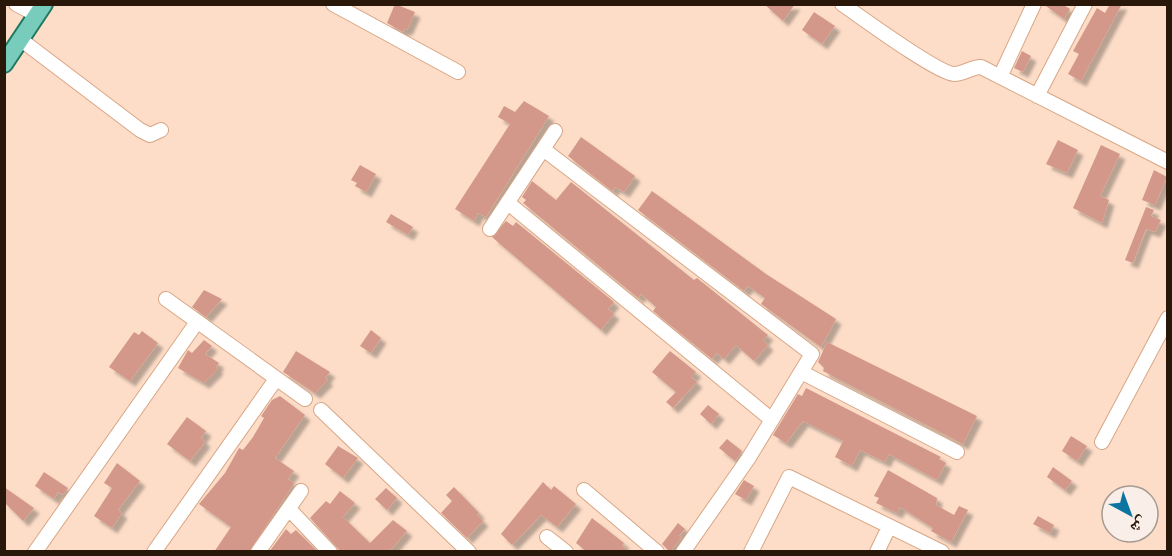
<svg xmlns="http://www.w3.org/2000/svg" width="1172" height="556" viewBox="0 0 1172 556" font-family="'Space Grotesk','Noto Naskh Arabic',sans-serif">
<defs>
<filter id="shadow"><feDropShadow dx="5.5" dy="5.5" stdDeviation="1.5" flood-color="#0004"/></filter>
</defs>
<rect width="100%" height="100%" fill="#fdddc8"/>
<!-- building -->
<path fill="#d39889" filter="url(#shadow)" d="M395,4L415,12L407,30L404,29L403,32L387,23Z
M764,4H795L783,21Z
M1043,4H1062L1070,9L1064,19Z
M1110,4H1122L1081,81L1068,74L1079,54L1073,51L1097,8L1105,13Z
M814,12L835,26L822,44L802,30Z
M1022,51L1031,56L1023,72L1014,68Z
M524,101L549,116L486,217L478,213L474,221L455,209L510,124L498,117L504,106L515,112Z
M581,137L635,176L624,192L615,187L612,191L568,156Z
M1058,140L1078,150L1067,173L1046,164Z
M1101,145L1120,154L1100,196L1109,200L1102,223L1073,208Z
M360,165L376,174L366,192L355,186L357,183L351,180Z
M1154,170L1167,177L1155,205L1142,200Z
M532,181L556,200L571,182L694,280L697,278L764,332L768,335L763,340L768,345L754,361L736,345L724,359L717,353L712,359L653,311L656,307L641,294L638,298L523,203L526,200L522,197Z
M652,191L766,274L836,319L821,347L761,304L765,298L748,286L744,291L638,210Z
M1146,207L1154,210L1151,216L1161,220L1155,232L1146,229L1133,263L1125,260Z
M391,214L413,227L408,235L386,222Z
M506,221L513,226L516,222L614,302L608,309L614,314L601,330L492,237Z
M204,290L222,299L206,317L192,307Z
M371,330L381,338L371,353L360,346Z
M142,331L158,343L130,381L109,367L134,332L139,335Z
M204,340L212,346L205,354L219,363L216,367L218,369L204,383L178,368L188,350L192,353Z
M827,342L977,416L963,444L823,371L824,368L818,362Z
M296,351L330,372L325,378L328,380L315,393L283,372Z
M670,351L696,372L691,377L697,382L673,408L666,402L676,392L652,372Z
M806,388L941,457L939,459L946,463L937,480L889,454L885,462L860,450L852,466L835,457L843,441L803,421L786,443L773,435L798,394L802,396Z
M280,396L305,415L275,458L294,471L288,479L294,483L249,552H214L231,527L199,504L225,473L239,448L243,450L253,437L264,418L261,416L272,400Z
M708,405L719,414L711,424L700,414Z
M187,417L206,431L201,438L205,442L190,461L167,444Z
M1071,436L1087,446L1077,461L1062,451Z
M727,439L742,451L735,461L719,448Z
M338,446L358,458L343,478L325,464Z
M117,463L140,481L118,510L122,513L112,528L94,516L112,488L104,483Z
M1053,467L1072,481L1065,490L1047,477Z
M888,470L937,498L936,505L954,515L959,506L968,510L951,542L931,531L933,528L900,507L897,513L876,503L879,498L874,496Z
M44,472L68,488L63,495L58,492L54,499L35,486Z
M744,480L754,486L746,500L735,494Z
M543,482L551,490L554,486L576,504L557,527L541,515L512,545L501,534Z
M4,487L34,508L23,521L4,502Z
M454,487L479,513L477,515L483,521L467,538L441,513L452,501L446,495Z
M386,488L397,498L387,510L375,499Z
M340,491L355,503L343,517L370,543L393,520L407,531L389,552H341L310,518L326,501L330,504Z
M1038,516L1054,525L1050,533L1033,524Z
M592,518L624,543L622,546L629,552H587L576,543Z
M678,523L685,529L679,536L682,537L670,552L662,544Z
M286,529L291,534L296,530L317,551L269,552Z"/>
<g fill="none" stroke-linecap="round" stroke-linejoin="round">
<!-- minor casing -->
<g stroke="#d8a685" stroke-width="16">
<path id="minor" d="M16,4L37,15
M333,4L458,72
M842,4C861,17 937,73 954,74C964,74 971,67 981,67L1168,162
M20,39L140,130L150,135L161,130
M1000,77L1034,4
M1037,96L1085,4
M543,149L812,354L748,459L683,552
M508,203L772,420
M490,229L555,131
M166,299L305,399
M801,372L957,452
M321,410L469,552
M1102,442L1168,318
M584,490L657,552
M289,509L330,552
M547,537L566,552
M35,552L197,322
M154,552L276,379
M258,552L301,491
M751,552L789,477L942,552
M877,552L889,527"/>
</g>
<!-- major casing -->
<g stroke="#217760" stroke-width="20">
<path id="major" d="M4,64L44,4"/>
</g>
<!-- minor -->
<use href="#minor" stroke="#fff" stroke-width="14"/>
<!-- major -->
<use href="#major" stroke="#7cb" stroke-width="16"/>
</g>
<!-- border -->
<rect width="1172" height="556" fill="none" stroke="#29170a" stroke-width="12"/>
<!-- north arrow -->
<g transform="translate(1130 514) rotate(139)"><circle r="28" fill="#faefe8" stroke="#a6998f" stroke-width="1.5"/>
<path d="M0-4.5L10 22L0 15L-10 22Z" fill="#0c74a0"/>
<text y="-9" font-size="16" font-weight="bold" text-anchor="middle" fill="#29170a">ش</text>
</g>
</svg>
